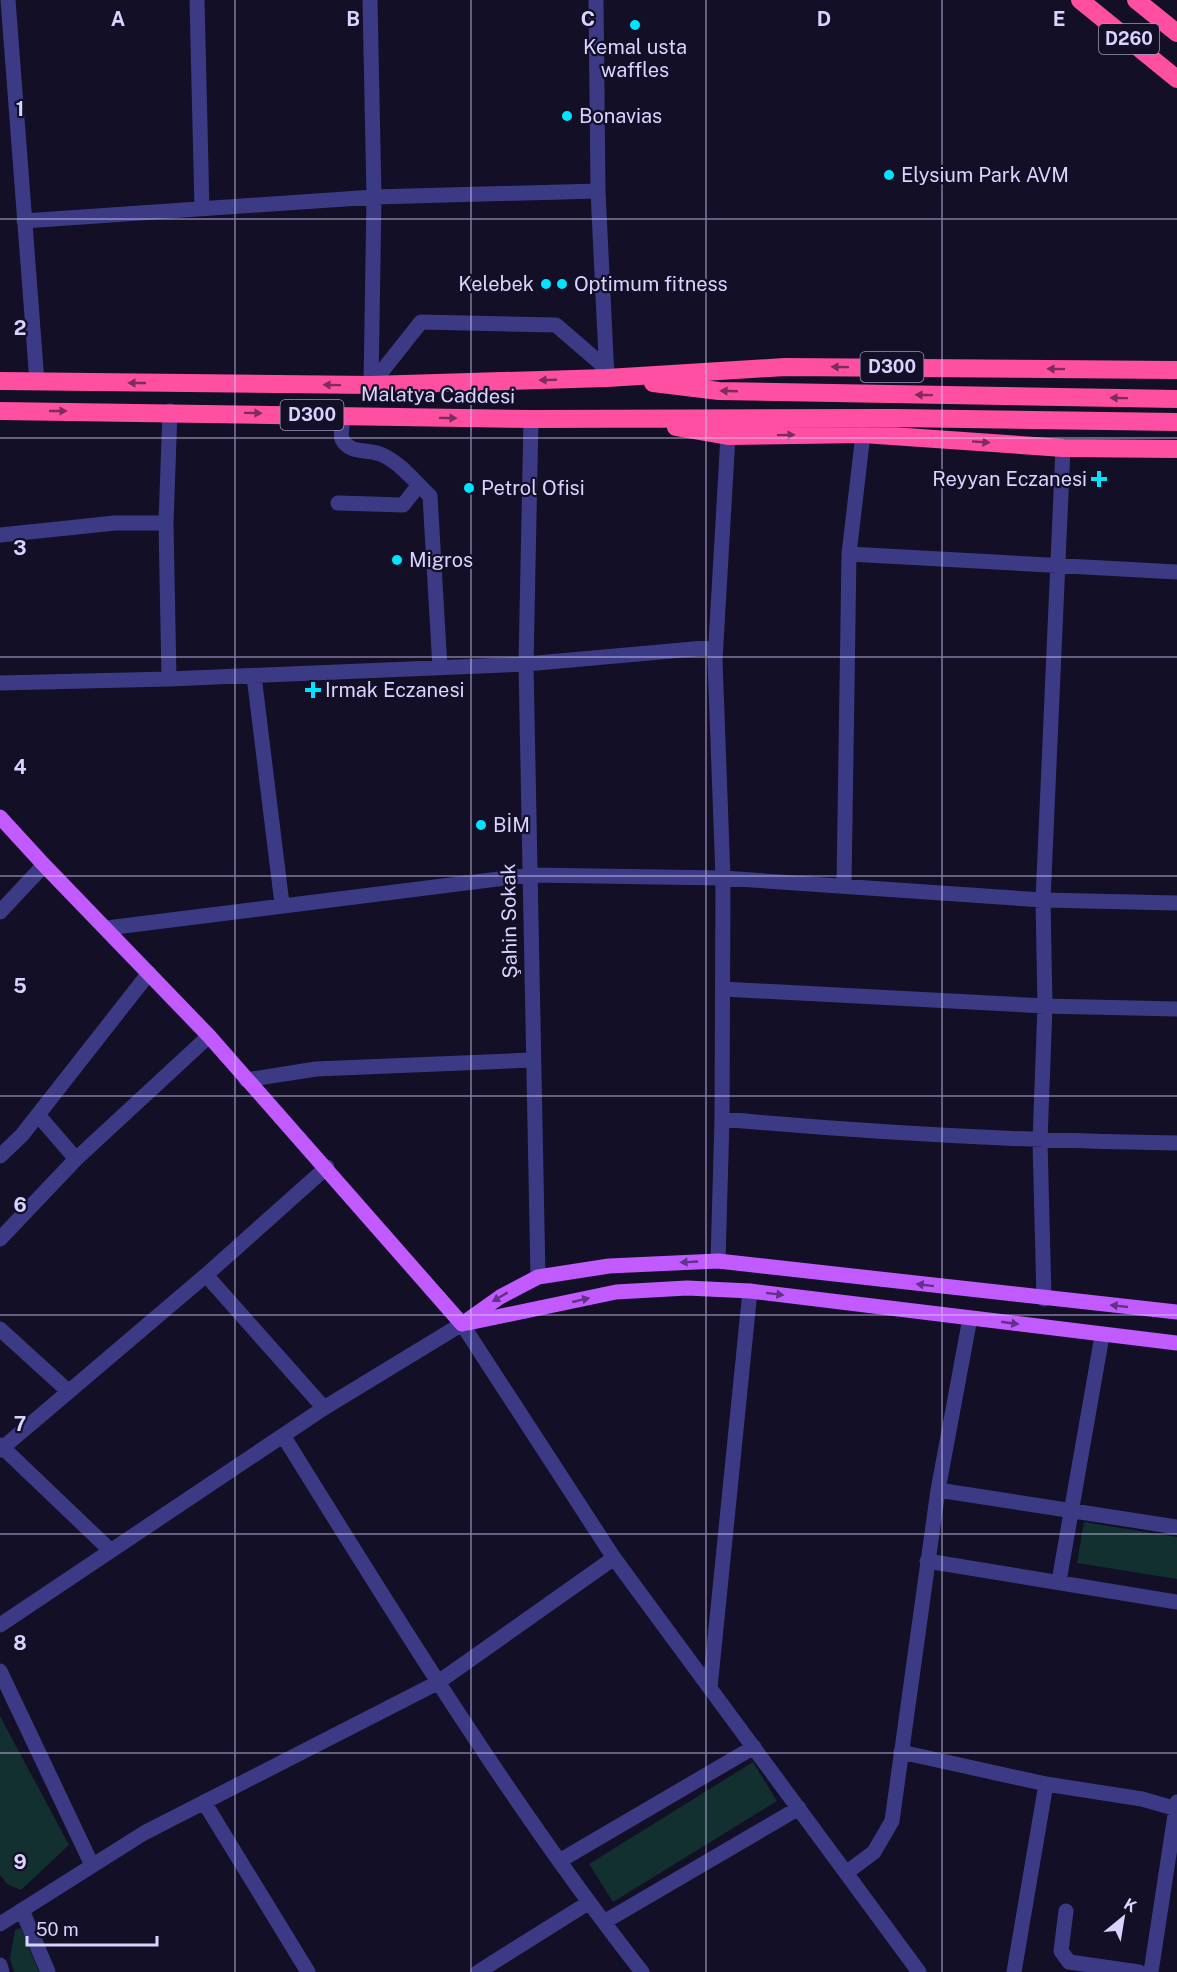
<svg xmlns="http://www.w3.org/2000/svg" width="1177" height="1972" viewBox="0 0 1177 1972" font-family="'Public Sans',sans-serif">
<rect width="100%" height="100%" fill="#130f26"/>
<!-- green -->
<path fill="#12302f" d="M1084,1522L1177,1537V1579L1077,1563Z
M0,1716L69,1845L21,1890L7,1884L0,1875Z
M753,1762L777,1801L613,1902L589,1864Z
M21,1928L39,1972H14L10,1958L15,1930Z"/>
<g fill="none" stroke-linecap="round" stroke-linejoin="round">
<!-- minor -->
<path stroke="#3d3a85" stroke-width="15" d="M8,0L37,382
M197,0L202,209
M370,0L374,197L371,385
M596,0L598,191L607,378
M24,221L374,197L598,191
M371,385L421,322L556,325L607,369
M343,416C343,422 340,433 342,439C349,454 368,449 380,454C399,461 416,483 430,496L440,668
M531,419L526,664L538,1277
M338,503L403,505L419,485
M0,535L115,523H166
M849,554L1177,572
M254,676L282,904
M169,679L166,523L170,411
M0,683L169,679L526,664L716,647
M844,885L849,554L863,434
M0,912L44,865
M107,928L530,875L723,878L1043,900L1177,903
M723,989L1045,1006L1177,1009
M246,1080L316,1069L532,1060
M38,1115L76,1159
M722,1119C874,1133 1025,1141 1177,1143
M0,1156L22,1135L149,973
M0,1239L76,1159L209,1036
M718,1261L722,1119L723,878L715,660L728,436
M206,1275L324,1408
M1044,1299L1040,1141L1045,1006L1043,900L1063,448
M0,1329L68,1391
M284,1437C397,1619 510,1803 642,1972
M0,1445L110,1550
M0,1450L206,1275L327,1167
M938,1490L1177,1527
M927,1561L1177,1602
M1059,1581L1102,1336
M0,1625L324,1408L462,1324L614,1558L919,1972
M0,1671L92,1865
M710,1688L750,1291
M901,1752L1046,1784L1142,1799L1177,1809
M204,1802L308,1972
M561,1860L754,1747
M846,1873L874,1852L892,1821L938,1490L970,1318
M22,1910L48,1972
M1066,1911L1061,1951L1069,1962L1139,1972
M604,1922L799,1808
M0,1924L144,1833L437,1683L614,1558
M0,1965L2,1972
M478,1972L588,1903
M1014,1972L1046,1784
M1151,1972L1177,1802"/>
<!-- major -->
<path stroke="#c25bff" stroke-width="15" d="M0,817L44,865L209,1036L462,1324
M468,1323L616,1292L687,1288L750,1291L1177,1343
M462,1324L500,1297L538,1277L609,1266L718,1261L1177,1312"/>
<!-- highway -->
<path stroke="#ff4fa3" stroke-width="18" d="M1080,0L1177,79
M1136,0L1177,33
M0,381L371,385L607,378L785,367L1177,370
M653,383L719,391L1177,399
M0,411L531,419L895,418L1177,422
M676,427L728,436L863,434L1063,448L1177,449"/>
</g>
<!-- one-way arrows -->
<defs><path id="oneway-solid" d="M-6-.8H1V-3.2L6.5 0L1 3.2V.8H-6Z" transform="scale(1.5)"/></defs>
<g fill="#7d2c5e">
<use href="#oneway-solid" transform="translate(840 367) rotate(-179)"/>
<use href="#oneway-solid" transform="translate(1056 369) rotate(-179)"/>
<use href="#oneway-solid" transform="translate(548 380) rotate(178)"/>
<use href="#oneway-solid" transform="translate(137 383) rotate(-180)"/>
<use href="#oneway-solid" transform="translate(332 385) rotate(-179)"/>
<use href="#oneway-solid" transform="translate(729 391) rotate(-178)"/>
<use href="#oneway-solid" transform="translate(924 395) rotate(-179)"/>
<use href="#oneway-solid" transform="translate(1119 398) rotate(-179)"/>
<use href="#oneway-solid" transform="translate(58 411)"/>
<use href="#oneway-solid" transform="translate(253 413) rotate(1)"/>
<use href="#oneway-solid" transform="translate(448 418) rotate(1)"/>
<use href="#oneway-solid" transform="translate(786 435) rotate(-1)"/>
<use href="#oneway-solid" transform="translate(981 442) rotate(4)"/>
</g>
<g fill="#623188">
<use href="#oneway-solid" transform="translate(689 1262) rotate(177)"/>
<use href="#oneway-solid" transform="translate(925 1285) rotate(-173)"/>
<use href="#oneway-solid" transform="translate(775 1294) rotate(7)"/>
<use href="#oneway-solid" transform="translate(500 1297) rotate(149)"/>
<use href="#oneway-solid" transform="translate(581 1300) rotate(-13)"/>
<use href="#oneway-solid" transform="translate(1119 1306) rotate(-174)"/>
<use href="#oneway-solid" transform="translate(1010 1323) rotate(8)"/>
</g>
<!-- grid -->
<path fill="none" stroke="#d9d4ff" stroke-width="1.5" stroke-opacity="0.55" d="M235,0V1972M471,0V1972M706,0V1972M942,0V1972M0,219H1177M0,438H1177M0,657H1177M0,876H1177M0,1096H1177M0,1315H1177M0,1534H1177M0,1753H1177"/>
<!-- markers -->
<g fill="#00e5ff" stroke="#130f26" stroke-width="2">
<circle cx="635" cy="25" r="6"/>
<circle cx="567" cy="116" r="6"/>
<circle cx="889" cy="175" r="6"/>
<circle cx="546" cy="284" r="6"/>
<circle cx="562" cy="284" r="6"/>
<path d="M1096 470h6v6h6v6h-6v6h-6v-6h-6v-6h6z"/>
<circle cx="469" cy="488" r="6"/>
<circle cx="397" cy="560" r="6"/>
<path d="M310 681h6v6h6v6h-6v6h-6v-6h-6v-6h6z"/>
<circle cx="481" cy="825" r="6"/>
</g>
<g text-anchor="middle" stroke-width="4.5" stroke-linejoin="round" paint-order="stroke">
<!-- shield labels -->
<g fill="#130f26" stroke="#9e99be" stroke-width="1.5">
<rect x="1099" y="24" width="60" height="30" rx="4.5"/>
<rect x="860.5" y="352" width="63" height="30" rx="4.5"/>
<rect x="280.5" y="400" width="63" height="30" rx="4.5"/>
</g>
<g font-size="18" font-weight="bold" fill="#d9d4ff">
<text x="1129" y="45">D260</text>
<text x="892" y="373">D300</text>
<text x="312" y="421">D300</text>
</g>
<!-- poi labels -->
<g font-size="20" fill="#d9d4ff" stroke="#130f26" text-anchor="start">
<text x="635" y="54" text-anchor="middle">Kemal usta<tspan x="635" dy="23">waffles</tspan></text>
<text x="579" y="123">Bonavias</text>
<text x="901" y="182">Elysium Park AVM</text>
<text x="534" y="291" text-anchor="end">Kelebek</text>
<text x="574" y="291">Optimum fitness</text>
<text x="1087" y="486" text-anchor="end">Reyyan Eczanesi</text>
<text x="481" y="495">Petrol Ofisi</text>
<text x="409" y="567">Migros</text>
<text x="325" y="697">Irmak Eczanesi</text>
<text x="493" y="832">BİM</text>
</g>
<!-- street labels -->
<g font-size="20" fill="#d9d4ff" stroke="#130f26">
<text transform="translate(438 395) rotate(1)" y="7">Malatya Caddesi</text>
<text transform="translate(509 921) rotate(-91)" y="7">Şahin Sokak</text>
</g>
</g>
<g font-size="20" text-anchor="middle" font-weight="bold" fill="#d9d4ff" stroke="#130f26" stroke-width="4.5" stroke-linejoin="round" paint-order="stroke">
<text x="118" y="26">A</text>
<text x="353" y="26">B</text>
<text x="588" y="26">C</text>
<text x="824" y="26">D</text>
<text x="1059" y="26">E</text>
<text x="20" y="116">1</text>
<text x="20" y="335">2</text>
<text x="20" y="555">3</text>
<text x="20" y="774">4</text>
<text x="20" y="993">5</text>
<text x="20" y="1212">6</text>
<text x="20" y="1431">7</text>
<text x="20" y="1650">8</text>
<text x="20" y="1869">9</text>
</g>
<!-- north arrow -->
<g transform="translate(1123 1918) rotate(30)" stroke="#130f26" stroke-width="4.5" paint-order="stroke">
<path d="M0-4.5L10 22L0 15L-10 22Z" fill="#d9d4ff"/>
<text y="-9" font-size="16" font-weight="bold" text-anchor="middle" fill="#d9d4ff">K</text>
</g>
<!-- scale -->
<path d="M27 1936v9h130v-9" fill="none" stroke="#d9d4ff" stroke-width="3"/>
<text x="36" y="1936" font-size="18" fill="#d9d4ff" stroke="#130f26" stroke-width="4.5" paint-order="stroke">50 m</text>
</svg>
